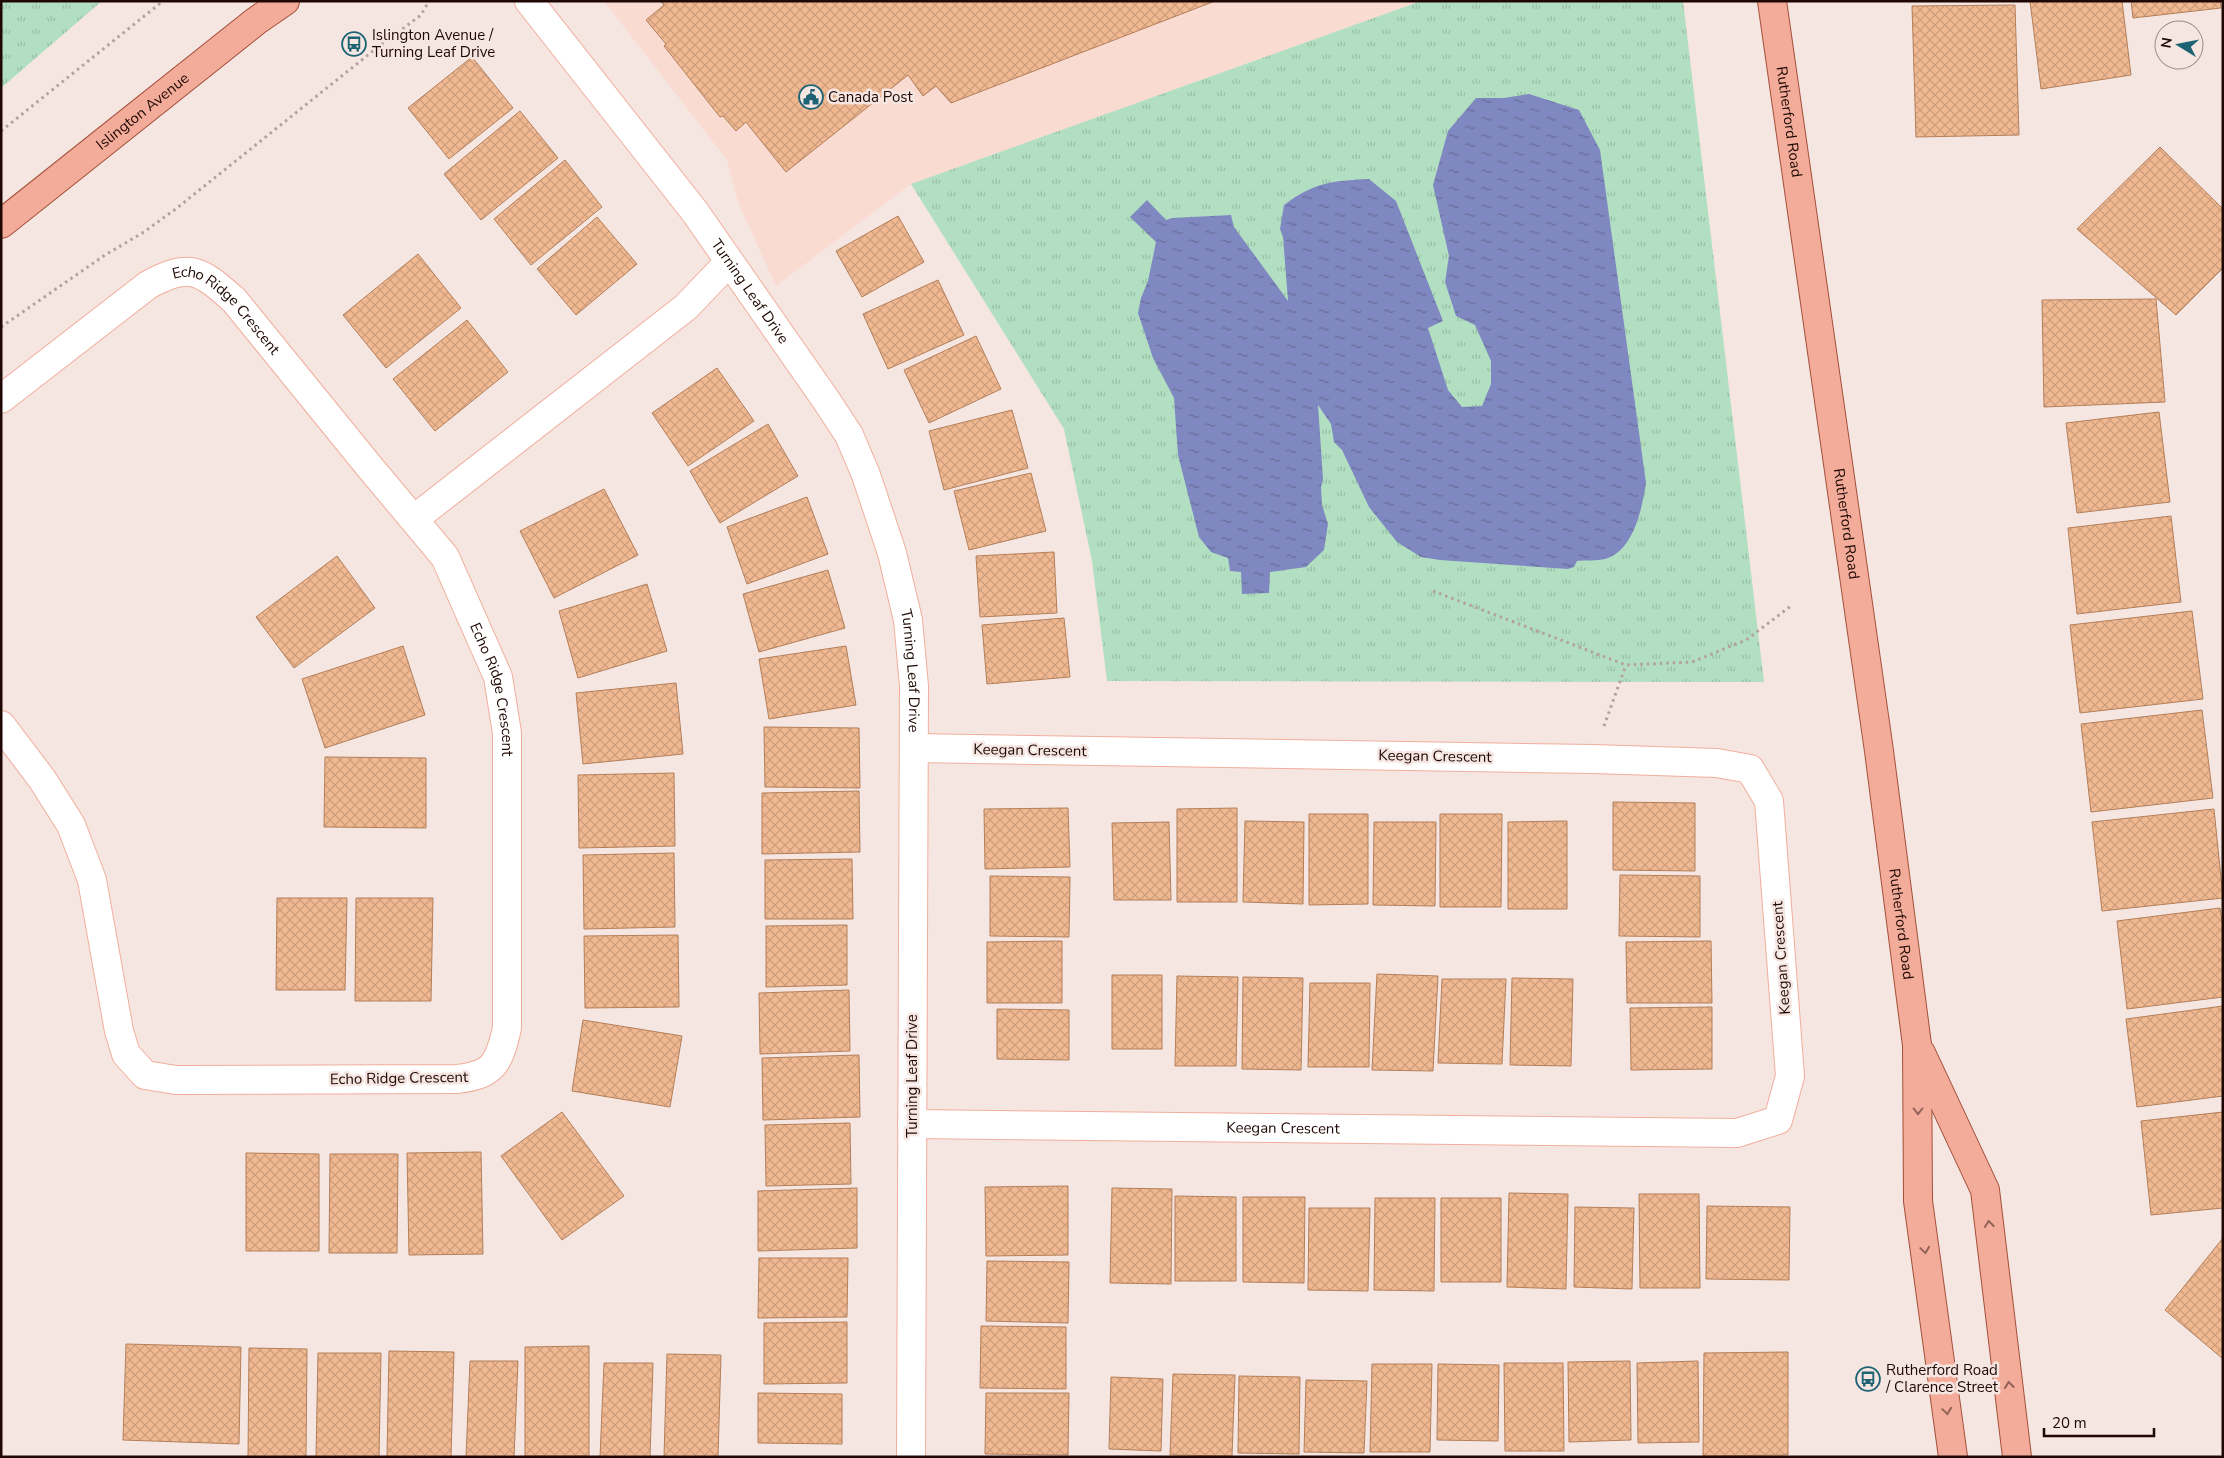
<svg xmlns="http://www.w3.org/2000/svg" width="2224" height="1458" viewBox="0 0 2224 1458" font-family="'Nunito Sans',sans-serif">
<defs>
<pattern id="grass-tufts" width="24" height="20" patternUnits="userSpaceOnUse" patternTransform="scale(1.25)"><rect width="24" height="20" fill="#b2dfc2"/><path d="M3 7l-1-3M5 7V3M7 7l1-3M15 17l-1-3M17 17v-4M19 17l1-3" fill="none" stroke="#99bea5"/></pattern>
<pattern id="water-ripples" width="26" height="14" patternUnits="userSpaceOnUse" patternTransform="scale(1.25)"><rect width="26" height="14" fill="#7f88c0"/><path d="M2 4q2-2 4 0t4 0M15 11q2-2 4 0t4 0" fill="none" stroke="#676d9a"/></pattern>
<pattern id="building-cross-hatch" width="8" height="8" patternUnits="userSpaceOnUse" patternTransform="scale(1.25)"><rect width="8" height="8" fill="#f1b992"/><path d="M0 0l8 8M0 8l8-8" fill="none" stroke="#ce9e7c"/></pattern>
</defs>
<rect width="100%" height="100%" fill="#f5e6e2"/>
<!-- built -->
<path fill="#fadbd2" d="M604,1H1421L911,184L776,286L738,202L727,160Z"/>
<!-- grass -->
<path fill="url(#grass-tufts)" d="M1,1H102L1,88Z
M1421,1H1683L1764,682L1107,681L1092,561L1064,429L911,184Z"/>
<!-- water -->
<path fill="url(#water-ripples)" d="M1529,94L1579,110L1600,150L1646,483C1642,508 1634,551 1605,559C1597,561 1586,560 1577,561L1574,567L1568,569L1440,560L1421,557L1397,542L1369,507L1342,450L1334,442L1331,424L1318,405L1323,479L1321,487L1322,505L1328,524L1324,550L1306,567L1270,572L1269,593L1242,594L1241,572L1230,571L1228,558L1211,552L1199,537L1178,455L1174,398L1153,358L1138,313L1141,298L1148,281L1156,242L1130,217L1147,200L1166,220L1172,218L1231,215L1234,227L1288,301L1283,237L1280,229L1284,205C1315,182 1331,181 1369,179L1396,201L1443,321L1428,328L1448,390L1462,407L1482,406L1491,384V361L1475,325L1456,316L1445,282L1449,256L1433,185L1448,131L1476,98H1504Z"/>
<!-- building -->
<path fill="url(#building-cross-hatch)" stroke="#b37f5a" d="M660,1H1215L951,103L936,86L923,96L908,75L786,172L746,122L736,131L723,116L720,117L664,46L666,44L646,20L664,5Z
M2030,1H2122L2131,75L2041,89Z
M2131,1H2220L2221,8L2133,18Z
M2015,5L2019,135L1916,137L1912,6Z
M472,57L513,108L449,159L408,108Z
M520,111L558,158L481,220L444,174Z
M2160,147L2223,209V268L2176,315L2077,229Z
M565,160L602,207L531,265L494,219Z
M898,216L924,262L862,297L836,251Z
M597,217L637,264L576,315L537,269Z
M418,254L461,308L386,368L343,315Z
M938,280L964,335L888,369L863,314Z
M2156,299L2165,402L2044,407L2042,300Z
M467,320L508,372L435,431L393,379Z
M976,336L1001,389L929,423L904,370Z
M717,368L754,421L688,466L652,413Z
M1012,410L1028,468L944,490L929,431Z
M2159,412L2170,502L2077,513L2066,423Z
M768,424L798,476L720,523L690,471Z
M1031,473L1046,531L969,550L954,491Z
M604,489L638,555L554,598L520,531Z
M807,497L828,554L747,584L727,527Z
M2171,516L2181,602L2077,614L2068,528Z
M1054,552L1057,613L980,617L976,556Z
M337,556L375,608L294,668L256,617Z
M828,570L845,628L759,652L743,594Z
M647,584L667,651L578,678L559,611Z
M2192,611L2203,699L2080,713L2070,625Z
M1064,618L1070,677L987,684L982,625Z
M403,646L425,715L325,748L302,679Z
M846,646L856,705L769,719L759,659Z
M676,683L683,754L583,764L576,693Z
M2202,710L2213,798L2091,812L2081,724Z
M764,727L859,728L860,788L765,787Z
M325,757L426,758V828L324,827Z
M674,773L675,846L579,848L578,775Z
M859,791L860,852L762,854V793Z
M1613,802L1695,803V871L1613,870Z
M1068,808L1070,867L985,869L984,809Z
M1237,808V902H1177V809Z
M2214,809L2223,898L2102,911L2092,822Z
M1309,814H1368V904L1309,905Z
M1440,814H1502L1501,907H1440Z
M1245,821L1304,822L1303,904L1243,902Z
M1567,821V909H1508V822Z
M1169,822L1171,900H1114L1112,823Z
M1374,822H1436L1435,906L1373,905Z
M674,853L675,927L584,929L583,855Z
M852,859L853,919H765V860Z
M1620,875L1700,876V937L1619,936Z
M990,876L1070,877L1069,937L990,936Z
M277,898H347L345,990H276Z
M356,898H433L431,1001H355Z
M2220,908L2223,928V997L2127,1009L2117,921Z
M847,925V985L766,987V926Z
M678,935L679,1007L585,1008L584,936Z
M1062,941V1003H987V942Z
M1711,941L1712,1003H1627L1626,942Z
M1377,974L1438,976L1433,1071L1372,1070Z
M1112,975H1162V1049H1112Z
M1177,976L1238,977L1236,1066H1175Z
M1243,977L1303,978L1301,1070L1242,1069Z
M1512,978L1573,979L1571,1066L1510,1065Z
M1442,979H1506L1502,1064L1438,1063Z
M1310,983H1370L1369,1067H1308Z
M849,990L850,1051L760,1054L759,993Z
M2223,1006V1096L2137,1107L2126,1019Z
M1712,1007V1069L1631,1070L1630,1008Z
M997,1009L1069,1010V1060L997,1059Z
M583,1020L682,1036L670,1107L572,1091Z
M859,1055L860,1117L763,1120L762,1058Z
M562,1112L624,1196L562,1240L501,1156Z
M2223,1112V1208L2151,1215L2141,1121Z
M850,1123L851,1184L766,1186L765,1125Z
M481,1152L483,1254L409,1255L407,1153Z
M246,1153L319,1154V1251H246Z
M330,1154H398L397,1253H329Z
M1068,1186V1255L986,1256L985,1187Z
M857,1188V1248L758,1251V1191Z
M1112,1188L1172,1189L1171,1284L1110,1283Z
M1509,1193L1568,1194L1566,1289L1507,1287Z
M1639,1194H1699L1700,1288H1640Z
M1175,1196L1236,1197V1281H1175Z
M1243,1197H1305L1304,1283L1243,1282Z
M1375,1198H1435L1434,1291L1374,1290Z
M1441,1198H1501V1282H1441Z
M1707,1206L1790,1207L1789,1280L1706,1279Z
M1575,1207L1634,1208L1632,1289L1574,1287Z
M1309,1208H1370L1368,1291L1308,1290Z
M2223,1238V1359L2165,1310Z
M759,1258H848L847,1317L758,1318Z
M987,1261L1069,1262L1068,1323L986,1321Z
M847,1322V1383L764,1384V1323Z
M981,1326L1066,1327V1389L980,1388Z
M126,1344L241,1347L239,1444L123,1440Z
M589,1346V1456H525V1347Z
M249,1348L307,1349L306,1457H248Z
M389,1351L454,1352L451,1457H387Z
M1788,1352V1455L1703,1456L1704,1353Z
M318,1353H381L379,1457H316Z
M667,1354L721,1355L718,1457H664Z
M470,1361H518L514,1457H466Z
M1630,1361L1631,1440L1569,1442L1568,1362Z
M1698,1361L1699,1442L1638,1443L1637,1363Z
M604,1363H653L650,1457H600Z
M1504,1363H1563L1564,1451H1505Z
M1372,1364H1432L1430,1452H1370Z
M1438,1364L1499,1365L1498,1441L1437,1440Z
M1173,1374L1235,1375L1232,1456L1170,1455Z
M1239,1376L1300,1377L1299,1454L1238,1453Z
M1111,1377L1163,1379L1161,1451L1109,1449Z
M1306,1380L1367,1381L1364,1453L1304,1452Z
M758,1393L842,1394V1444L758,1443Z
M986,1393H1069L1068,1455L985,1454Z"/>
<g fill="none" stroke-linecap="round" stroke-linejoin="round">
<!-- minor casing -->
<g stroke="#f1ae9c" stroke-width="30">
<g id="minor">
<path id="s1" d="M529,1L695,212L826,400L849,435L866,475L892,553L908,620L914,686L911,1457"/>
<path id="s2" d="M1,399L148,285C190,262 200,270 234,300L368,465L445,557L498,677L507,733V1028C499,1063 494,1075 457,1079L176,1080L145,1075L126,1054L119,1031L92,880L71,825L42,779L1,725"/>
<path d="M414,519L686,307L729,262"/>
<path id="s3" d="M912,1124L1737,1133L1778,1120L1790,1076L1769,801L1750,769L1717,763L1593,759L914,748"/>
</g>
</g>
<!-- major casing -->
<g stroke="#a34f39" stroke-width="30">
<g id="major">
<path id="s4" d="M1772,1L1879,751L1917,1045L1918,1201L1953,1457"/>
<path id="s5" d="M1,224L256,21L285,1"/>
<path d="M1921,1053L1985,1190L2017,1457"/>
</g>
</g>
<!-- path -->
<path stroke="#b2a19d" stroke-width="3" stroke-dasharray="2.5 4" stroke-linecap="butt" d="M1,131L163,1
M1,327L105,255L144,232L177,208L373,51L421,15L429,1
M1433,591L1626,665L1692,662L1746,640L1791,606
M1604,726L1626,665"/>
<!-- minor -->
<use href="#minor" stroke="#fff" stroke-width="28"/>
<!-- major -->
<use href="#major" stroke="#f2ac99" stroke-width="28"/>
</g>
<!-- one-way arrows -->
<defs><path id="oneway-chevron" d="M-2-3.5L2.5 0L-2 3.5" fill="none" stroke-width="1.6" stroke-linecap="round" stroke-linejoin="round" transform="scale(1.25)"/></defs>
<g stroke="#936256">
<use href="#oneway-chevron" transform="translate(1918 1111) rotate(90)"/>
<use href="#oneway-chevron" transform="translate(1989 1224) rotate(-97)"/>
<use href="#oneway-chevron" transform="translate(1925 1250) rotate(82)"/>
<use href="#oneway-chevron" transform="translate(2009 1385) rotate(-97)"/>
<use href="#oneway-chevron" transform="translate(1947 1411) rotate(82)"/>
</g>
<!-- icons -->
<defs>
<g id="bus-ring" transform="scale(1.25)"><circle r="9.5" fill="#f5e6e2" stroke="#1d6373" stroke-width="1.5"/><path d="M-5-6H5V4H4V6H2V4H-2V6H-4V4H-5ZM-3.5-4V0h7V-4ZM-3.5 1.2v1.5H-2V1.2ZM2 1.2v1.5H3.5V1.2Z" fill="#1d6373"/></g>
<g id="civic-ring" transform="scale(1.25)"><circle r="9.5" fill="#f5e6e2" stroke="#1d6373" stroke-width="1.5"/><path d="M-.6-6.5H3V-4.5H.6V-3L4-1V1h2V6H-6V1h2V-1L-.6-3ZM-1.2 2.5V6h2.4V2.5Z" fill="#1d6373"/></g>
</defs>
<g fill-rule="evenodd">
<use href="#bus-ring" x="354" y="44"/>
<use href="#civic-ring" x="811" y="97"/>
<use href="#bus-ring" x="1868" y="1379"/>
</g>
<g text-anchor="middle" stroke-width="5" stroke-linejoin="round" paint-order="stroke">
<!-- poi labels -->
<g font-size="15" fill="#1f0804" stroke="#f5e6e2" text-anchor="start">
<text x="372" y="40">Islington Avenue /<tspan x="372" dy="17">Turning Leaf Drive</tspan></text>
<text x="828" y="102">Canada Post</text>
<text x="1886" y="1375">Rutherford Road<tspan x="1886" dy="17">/ Clarence Street</tspan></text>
</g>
<!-- street labels -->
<g font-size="15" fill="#1f0804" stroke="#f5e6e2">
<text dy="5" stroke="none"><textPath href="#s5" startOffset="181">Islington Avenue</textPath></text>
<text dy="5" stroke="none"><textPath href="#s4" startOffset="122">Rutherford Road</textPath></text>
<text dy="5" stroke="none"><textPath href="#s1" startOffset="365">Turning Leaf Drive</textPath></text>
<text dy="5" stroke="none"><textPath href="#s2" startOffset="282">Echo Ridge Crescent</textPath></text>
<text dy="5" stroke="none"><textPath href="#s4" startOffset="528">Rutherford Road</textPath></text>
<text dy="5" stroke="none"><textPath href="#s1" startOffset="785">Turning Leaf Drive</textPath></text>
<text dy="5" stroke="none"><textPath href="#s2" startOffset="758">Echo Ridge Crescent</textPath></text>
<text transform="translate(1030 750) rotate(1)" y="5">Keegan Crescent</text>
<text transform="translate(1435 756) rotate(1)" y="5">Keegan Crescent</text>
<text dy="5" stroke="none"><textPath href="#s4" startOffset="932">Rutherford Road</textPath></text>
<text transform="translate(1781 958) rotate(-94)" y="5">Keegan Crescent</text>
<text transform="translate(912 1076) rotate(-90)" y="5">Turning Leaf Drive</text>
<text transform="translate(399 1078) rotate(-1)" y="5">Echo Ridge Crescent</text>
<text dy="5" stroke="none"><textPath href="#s3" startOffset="371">Keegan Crescent</textPath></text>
</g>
</g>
<!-- border -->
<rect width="2224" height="1458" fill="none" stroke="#1f0804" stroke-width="5"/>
<!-- north arrow -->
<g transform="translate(2179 45) rotate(280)"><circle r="24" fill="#f5e6e2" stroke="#9f8d89"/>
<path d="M0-4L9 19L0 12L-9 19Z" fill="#1d6373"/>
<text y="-8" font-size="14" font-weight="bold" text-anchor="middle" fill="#1f0804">N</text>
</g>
<!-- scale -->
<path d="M2044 1428v8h110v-8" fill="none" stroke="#1f0804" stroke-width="2.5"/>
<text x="2052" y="1428" font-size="15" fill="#1f0804" stroke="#f5e6e2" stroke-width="4" paint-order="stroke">20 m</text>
</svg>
